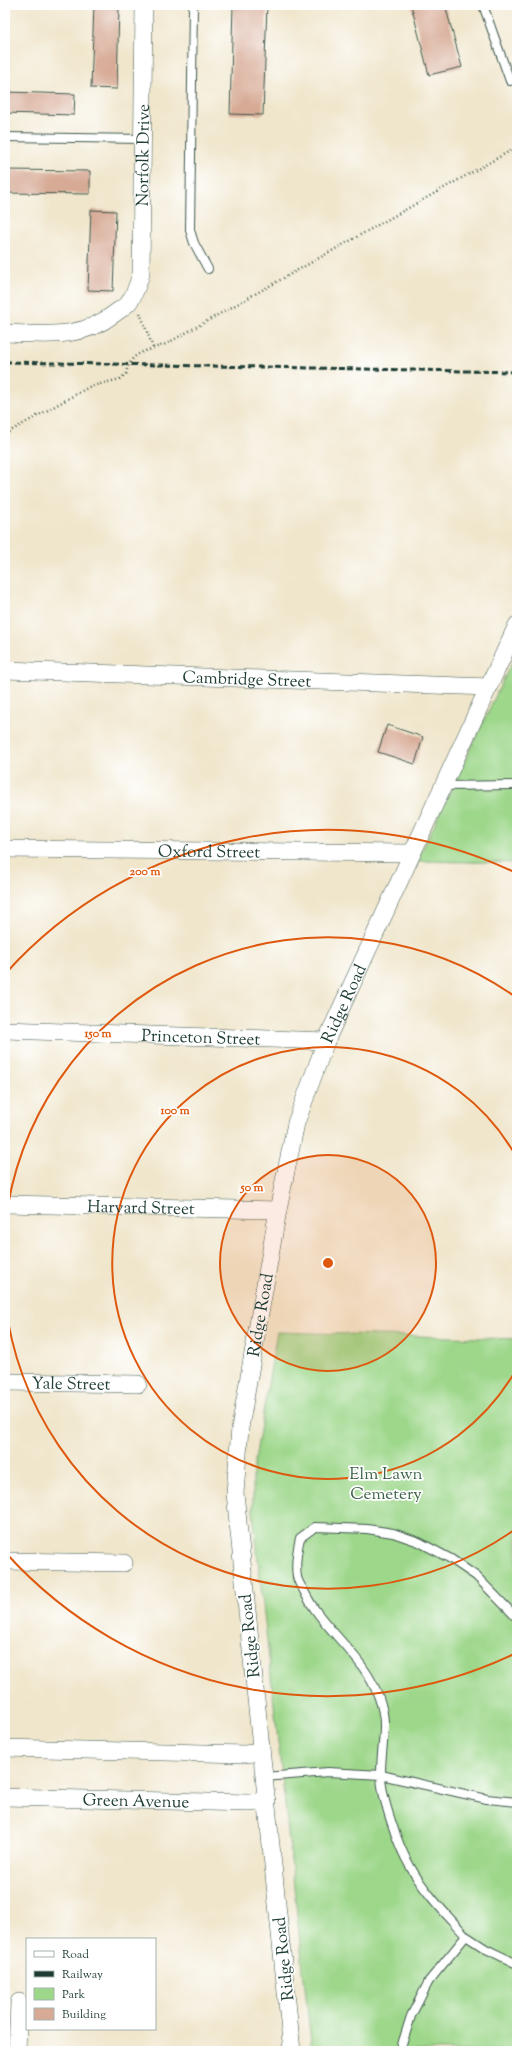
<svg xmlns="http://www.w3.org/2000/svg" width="522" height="2056" viewBox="0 0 522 2056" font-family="'Sorts Mill Goudy',serif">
<rect width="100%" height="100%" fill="#fff"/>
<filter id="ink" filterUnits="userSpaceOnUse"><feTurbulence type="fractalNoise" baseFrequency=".025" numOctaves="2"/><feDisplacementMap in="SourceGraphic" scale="8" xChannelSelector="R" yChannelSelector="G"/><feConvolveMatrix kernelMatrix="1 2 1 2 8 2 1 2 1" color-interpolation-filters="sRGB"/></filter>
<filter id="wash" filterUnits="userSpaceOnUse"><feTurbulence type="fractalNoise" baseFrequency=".012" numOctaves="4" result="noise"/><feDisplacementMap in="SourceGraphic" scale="16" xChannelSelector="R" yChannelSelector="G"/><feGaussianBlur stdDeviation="0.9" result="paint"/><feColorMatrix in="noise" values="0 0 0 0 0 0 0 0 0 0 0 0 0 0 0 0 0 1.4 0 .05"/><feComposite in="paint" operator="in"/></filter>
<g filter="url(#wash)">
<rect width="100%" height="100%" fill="#f0e6cc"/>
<!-- green -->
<path fill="#9dd78a" stroke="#5e8a5f" d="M517,651V863L417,861Z
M277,1332L517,1339V2051H312L253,1513V1471Z"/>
<g id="blocks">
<!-- building -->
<path fill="#d7aa95" d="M94,5H119L117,89L91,88Z
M233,5H267L263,115L230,114Z
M411,5H445L462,67L429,75Z
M5,92L75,94L74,115L5,113Z
M5,170L90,171V194L5,193Z
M91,210L116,211L113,291L88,290Z
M387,725L423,737L415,764L378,752Z"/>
</g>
</g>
<g filter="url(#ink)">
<use href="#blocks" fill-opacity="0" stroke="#3e564b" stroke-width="1"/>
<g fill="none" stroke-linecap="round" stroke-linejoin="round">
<!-- lane casing -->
<g stroke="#3e564b" stroke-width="10">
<path id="lane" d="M193,5L190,230L194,243L208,269
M483,5L510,81L517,78
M5,137L144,139
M443,786L517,785
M264,1777L328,1772L381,1775L487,1799L517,1802
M466,1936L486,1949L517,1964
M400,2051L411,2016L429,1981L466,1936C447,1915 425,1893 411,1868C402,1853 396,1837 391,1821C386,1806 381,1789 381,1774C381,1738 391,1723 375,1688C358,1651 321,1627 304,1591C301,1586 298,1582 297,1577C295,1564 297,1551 300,1538L315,1527L367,1529L393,1533L419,1542L451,1559L476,1576L517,1618"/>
</g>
<!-- street casing -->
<g stroke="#3e564b" stroke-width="18">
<g id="street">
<path id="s1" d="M5,333C46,334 80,340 114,314C119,310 125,307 129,302C135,295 138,283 141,274L144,5"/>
<path id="s2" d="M5,670L489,687"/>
<path id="s3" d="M5,849L412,853"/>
<path id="s4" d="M5,1030L326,1041"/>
<path id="s5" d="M5,1204L278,1210"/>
<path id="s6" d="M5,1382L138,1384"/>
<path d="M5,1561L124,1563"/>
<path d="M5,1748L245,1754L261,1752"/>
<path id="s7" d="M5,1797L249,1803L267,1801"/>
<path d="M17,2051L19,2002"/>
<path id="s8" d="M292,2051L235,1493L240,1428L278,1210L296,1123L326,1041L517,625"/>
</g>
</g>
<!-- path -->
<path stroke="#3e564b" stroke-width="2.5" stroke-dasharray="1 3" stroke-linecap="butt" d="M140,313L153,348
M5,434L89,387L120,379L126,374C130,351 147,351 166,344L517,147"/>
<!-- lane -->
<use href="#lane" stroke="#fff" stroke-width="8"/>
<!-- street -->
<use href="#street" stroke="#fff" stroke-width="17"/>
<!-- rail -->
<path stroke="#1f3d34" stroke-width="3" stroke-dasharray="6 3" stroke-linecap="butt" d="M5,362L517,372"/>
</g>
</g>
<!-- distance rings -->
<circle cx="328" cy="1263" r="108" fill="#de580e" fill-opacity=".12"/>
<g fill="none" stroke="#de580e" stroke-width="2">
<circle cx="328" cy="1263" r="108"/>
<path d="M517 1368A216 216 0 1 1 517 1158"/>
<path d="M517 1528A325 325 0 0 1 5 1300M5 1226A325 325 0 0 1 517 998"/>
<path d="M514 1654A433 433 0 0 1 6 1553M6 973A433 433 0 0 1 514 872"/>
</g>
<g text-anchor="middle" stroke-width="3.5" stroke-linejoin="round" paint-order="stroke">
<!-- street labels -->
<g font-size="17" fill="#1f3d34" stroke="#fff">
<text dy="6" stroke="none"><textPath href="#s1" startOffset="282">Norfolk Drive</textPath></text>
<text dy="6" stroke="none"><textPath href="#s2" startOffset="242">Cambridge Street</textPath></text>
<text dy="6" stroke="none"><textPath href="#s3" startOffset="204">Oxford Street</textPath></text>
<text dy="6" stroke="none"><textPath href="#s8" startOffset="1065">Ridge Road</textPath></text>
<text dy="6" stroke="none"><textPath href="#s4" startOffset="196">Princeton Street</textPath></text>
<text dy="6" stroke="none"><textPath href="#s5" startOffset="136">Harvard Street</textPath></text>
<text dy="6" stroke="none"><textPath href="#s8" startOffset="741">Ridge Road</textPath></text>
<text dy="6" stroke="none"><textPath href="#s6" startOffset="66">Yale Street</textPath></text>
<text transform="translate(249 1636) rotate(-96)" y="6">Ridge Road</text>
<text dy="6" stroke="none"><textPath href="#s7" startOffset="131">Green Avenue</textPath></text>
<text transform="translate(283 1959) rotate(-96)" y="6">Ridge Road</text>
</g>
<!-- park labels -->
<g font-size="17" fill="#3e644a" stroke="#fff">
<text x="386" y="1479">Elm Lawn<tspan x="386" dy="20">Cemetery</tspan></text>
</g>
</g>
<circle cx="328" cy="1263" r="6" fill="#de580e" stroke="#fff" stroke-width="2"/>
<g font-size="12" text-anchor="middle" font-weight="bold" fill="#de580e" stroke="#fff" stroke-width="3.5" stroke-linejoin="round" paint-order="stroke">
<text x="145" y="875">200 m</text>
<text x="98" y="1037">150 m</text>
<text x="175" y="1114">100 m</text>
<text x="252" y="1191">50 m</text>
</g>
<!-- margin -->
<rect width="522" height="2056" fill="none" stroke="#fff" stroke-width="20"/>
<!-- legend -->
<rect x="26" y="1938" width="130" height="92" fill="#ffffff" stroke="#a5b1ae"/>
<rect x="34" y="1951" width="20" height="6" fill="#ffffff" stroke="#a5b1ae"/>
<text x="62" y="1958" font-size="12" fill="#1f3d34">Road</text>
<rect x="34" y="1971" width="20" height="6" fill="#1f3d34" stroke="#a5b1ae"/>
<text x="62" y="1978" font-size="12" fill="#1f3d34">Railway</text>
<rect x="34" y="1988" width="20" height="12" fill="#9dd78a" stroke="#a5b1ae"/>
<text x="62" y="1998" font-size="12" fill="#1f3d34">Park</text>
<rect x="34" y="2008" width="20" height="12" fill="#d7aa95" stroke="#a5b1ae"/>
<text x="62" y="2018" font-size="12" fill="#1f3d34">Building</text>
</svg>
